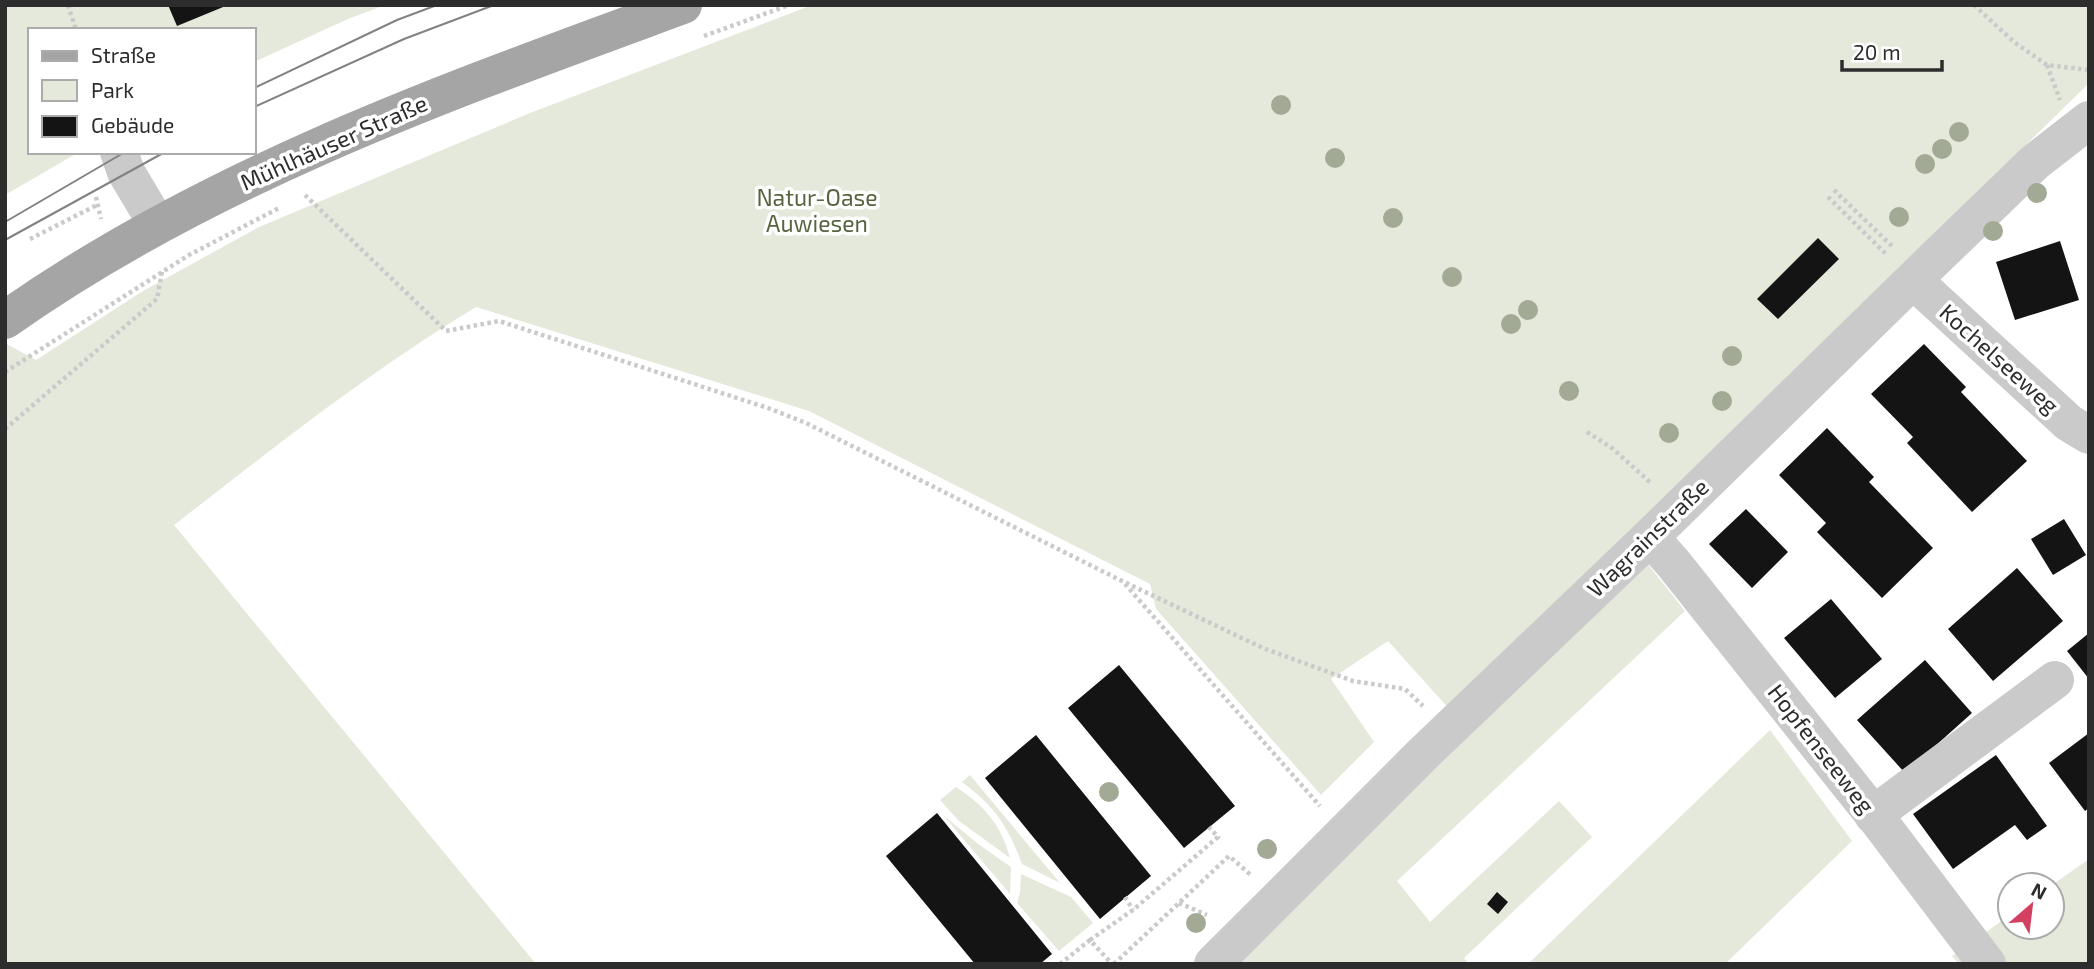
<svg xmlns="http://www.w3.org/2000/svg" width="2094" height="969" viewBox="0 0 2094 969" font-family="'Exo 2',sans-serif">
<rect width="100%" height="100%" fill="#fff"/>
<!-- green -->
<path fill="#e5e9dc" d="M5,5H385L348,19L254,62V30H30V152H79L5,195Z
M812,5H2089V83L1451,711L1388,641L1331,679L1374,742L1321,795L1156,609L1150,584L809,411L476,307C370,371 272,449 174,525L536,964H5V343L36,360L143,291L259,227L530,113Z
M1647,563L1685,611L1397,881L1430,922L1559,801L1592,837L1464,958L1469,964H1234Z
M1770,730L1852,841L1725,964H1528Z
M970,775L1060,883L1022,864C1008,826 995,807 962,782Z
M956,787C984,805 1002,826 1010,858L959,821L940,800Z
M943,815L977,843L1011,867L1010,894Z
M2089,859V964H1959L1952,956L2010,915V927H2052V885Z
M1021,874L1071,897L1093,923L1059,951L1017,903L1020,892Z"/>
<!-- building -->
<path fill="#141414" d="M168,5H228L177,26Z
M1818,238L1839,259L1778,319L1757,299Z
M2060,241L2079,300L2015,320L1996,262Z
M1924,344L1966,387L1961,392L2027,461L1972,512L1907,443L1913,437L1871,394Z
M1827,428L1874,477L1869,482L1933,548L1882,598L1817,532L1826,523L1779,475Z
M1746,509L1788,552L1752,588L1709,544Z
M2064,519L2086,555L2053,575L2031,539Z
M2017,568L2063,621L1993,681L1948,629Z
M1831,599L1882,659L1835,698L1784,638Z
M2089,633V679L2067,651Z
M1925,660L1972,713L1905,773L1857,720Z
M1119,665L1235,806L1184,848L1068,708Z
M2089,733V808L2085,811L2049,763Z
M1036,735L1151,876L1100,919L985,778Z
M1996,755L2047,826L2027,840L2015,825L1953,869L1913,814Z
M937,813L1052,954L1040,964H975L886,856Z
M1497,892L1508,902L1498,914L1487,904Z"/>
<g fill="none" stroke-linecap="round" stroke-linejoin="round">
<!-- path -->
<path stroke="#cacaca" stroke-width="4.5" stroke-dasharray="3.5 3.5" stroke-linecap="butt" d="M68,5L76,30
M1974,5L2014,42L2047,65L2089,70
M704,36L789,5
M2047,65L2060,100
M1834,190L1894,248
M305,195L446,331L499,321L768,408L806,423L1122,581L1263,648L1353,681L1405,689L1423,706
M96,197L101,219
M1828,197L1887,255
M30,239L97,205
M5,372L189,255L281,207
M5,429L157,299L162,272
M1587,432L1612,448L1652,484
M1125,584L1320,806
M1125,897L1133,910
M1179,903L1207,915
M1090,940L1133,910L1218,837L1209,827
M1060,964L1090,940L1112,964
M1114,964L1229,856L1252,876"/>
<!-- minor -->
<path stroke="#cacaca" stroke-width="38" d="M119,152L126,172L157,224
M1913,280L2069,423L2089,435
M1650,537L1673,563L1881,824L1987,964
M1873,815L2055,680
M1213,964L1423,754L1650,537L1920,273L2035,162L2089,120"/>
<!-- major -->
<path stroke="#a5a5a5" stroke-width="38" d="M5,320C210,175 449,91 683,5"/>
<!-- tram -->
<path stroke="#828282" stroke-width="2" d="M254,88L397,20L437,5
M254,107L404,39L494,5
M5,222L125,152
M5,240L165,152"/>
</g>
<!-- trees -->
<g fill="#a2aa95">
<circle cx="1281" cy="105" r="10"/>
<circle cx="1959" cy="132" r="10"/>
<circle cx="1942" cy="149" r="10"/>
<circle cx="1335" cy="158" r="10"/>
<circle cx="1925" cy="164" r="10"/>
<circle cx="2037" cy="193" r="10"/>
<circle cx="1899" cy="217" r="10"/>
<circle cx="1393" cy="218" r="10"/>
<circle cx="1993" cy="231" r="10"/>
<circle cx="1452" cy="277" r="10"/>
<circle cx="1528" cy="310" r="10"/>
<circle cx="1511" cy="324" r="10"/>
<circle cx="1732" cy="356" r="10"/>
<circle cx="1569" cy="391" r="10"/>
<circle cx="1722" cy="401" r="10"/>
<circle cx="1669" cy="433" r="10"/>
<circle cx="1109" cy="792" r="10"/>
<circle cx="1267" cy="849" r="10"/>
<circle cx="1196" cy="923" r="10"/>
</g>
<g text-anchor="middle" stroke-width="7" stroke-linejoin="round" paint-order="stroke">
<!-- street labels -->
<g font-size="23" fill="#2d2d2d" stroke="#fff">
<text transform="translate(334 143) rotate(-24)" y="8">Mühlhäuser Straße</text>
<text transform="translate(1999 359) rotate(42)" y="8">Kochelseeweg</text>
<text transform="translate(1648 538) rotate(-44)" y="8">Wagrainstraße</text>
<text transform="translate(1821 749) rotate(52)" y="8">Hopfenseeweg</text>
</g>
<!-- park labels -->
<g font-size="23" fill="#56653f" stroke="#fff">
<text x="817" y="206">Natur-Oase<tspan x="817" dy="26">Auwiesen</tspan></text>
</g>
</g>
<!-- border -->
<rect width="2094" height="969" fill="none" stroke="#2d2d2d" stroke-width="14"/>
<!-- legend -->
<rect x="28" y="28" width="228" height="126" fill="#ffffff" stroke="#ababab" stroke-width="2"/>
<rect x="42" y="51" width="35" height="10" fill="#a5a5a5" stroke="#ababab" stroke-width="2"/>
<text x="91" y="63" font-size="21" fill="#2d2d2d">Straße</text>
<rect x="42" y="80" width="35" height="21" fill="#e5e9dc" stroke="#ababab" stroke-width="2"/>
<text x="91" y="98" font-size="21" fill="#2d2d2d">Park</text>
<rect x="42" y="116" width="35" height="21" fill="#141414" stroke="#ababab" stroke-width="2"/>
<text x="91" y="133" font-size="21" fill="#2d2d2d">Gebäude</text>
<!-- north arrow -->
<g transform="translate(2031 906) rotate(28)"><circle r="33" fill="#ffffff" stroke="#ababab" stroke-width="2"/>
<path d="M0-5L12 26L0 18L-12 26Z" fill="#d44061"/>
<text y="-10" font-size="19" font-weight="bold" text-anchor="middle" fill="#2d2d2d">N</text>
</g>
<!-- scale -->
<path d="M1842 60v10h100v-10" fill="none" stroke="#2d2d2d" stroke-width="3.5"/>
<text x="1853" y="60" font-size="21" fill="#2d2d2d" stroke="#ffffff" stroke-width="5" paint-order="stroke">20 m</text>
</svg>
